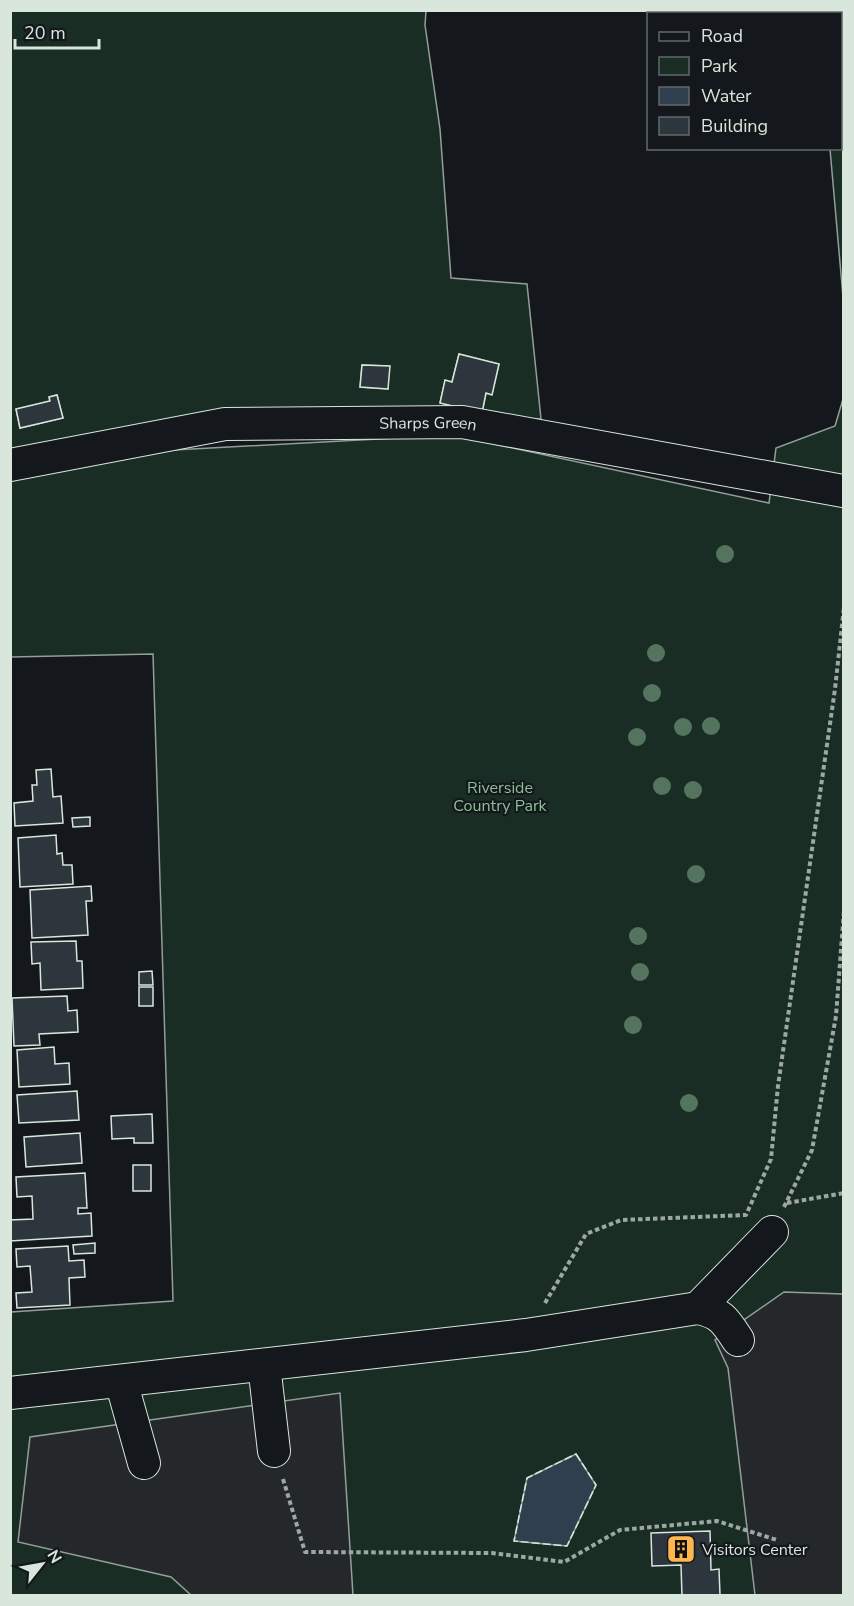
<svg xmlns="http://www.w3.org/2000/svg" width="854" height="1606" viewBox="0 0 854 1606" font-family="'Nunito Sans',sans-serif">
<rect width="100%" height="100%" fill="#14181c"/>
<!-- green -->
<path fill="#1a2d24" stroke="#939e99" stroke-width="1.5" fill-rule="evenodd" d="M10,11H426L425,25L440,129L451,278L527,284L541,419L358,412L11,456ZM459,354L499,364L492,394L486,393L482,413L440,403L445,381L452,382ZM362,365L389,366L388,389L360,387ZM57,395L63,418L20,428L16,409L50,401L49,397Z
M817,11H843V297L830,149L840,148V14L817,13Z
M843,399V1595H11V1312L173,1301L153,654L11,657L10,480L137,452L452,435L769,503L776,448L835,426Z"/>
<!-- parking -->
<path fill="#24282b" stroke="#939e99" stroke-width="1.5" d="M784,1292L843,1294V1595H755L728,1368L715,1340Z
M340,1393L353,1595H191L171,1577L18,1542L30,1437Z"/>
<!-- water -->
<path fill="#2f3f4d" stroke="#939e99" stroke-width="1.5" d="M576,1454L596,1485L567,1546L514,1541L527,1478Z"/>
<!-- building -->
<path fill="#2c363c" stroke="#d8e6dc" stroke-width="1.5" d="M459,354L499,364L492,395L486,393L482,413L440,403L445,380L452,382Z
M362,365L390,366L388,389L360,387Z
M57,395L63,418L20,428L16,409L50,401L49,397Z
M51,769L53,797L61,796L63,823L15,826L14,803L33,801L32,785H37L36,770Z
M90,817V826L73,827L72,818Z
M56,835L57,854L62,853L63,865H72L73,884L20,887L18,838Z
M91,886L92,901H86L88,935L32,938L30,890Z
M76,941L77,961H82L83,988L41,990L40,963L32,964L31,942Z
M152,971L153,985H139V972Z
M139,987H153V1006H139Z
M67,996L68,1011L77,1010L78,1032L39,1034L40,1045L14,1046L12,998Z
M54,1047L55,1064L69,1063L70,1084L19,1087L17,1050Z
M77,1091L79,1120L19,1123L17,1095Z
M152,1114L153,1143H134V1138L112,1139L111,1116Z
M80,1133L82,1163L26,1167L24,1137Z
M133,1165H151V1191H133Z
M85,1173L87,1208H78V1214L91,1213L92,1236L10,1241V1220L33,1219L32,1196L17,1197L16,1177Z
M95,1243V1253L74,1254L73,1245Z
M68,1246L69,1261L84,1260L85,1277L69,1278L70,1305L17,1308L16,1293L32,1292L30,1266L17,1267L16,1249Z
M710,1531L711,1570L719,1569L720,1595L682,1596L681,1565L652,1566L651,1533Z"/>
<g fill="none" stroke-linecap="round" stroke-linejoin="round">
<!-- minor casing -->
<g stroke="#d8e6dc" stroke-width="34">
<g id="minor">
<path id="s1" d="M10,465L225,424L462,422L843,491"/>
<path d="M698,1308L772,1232"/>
<path d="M264,1365L274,1451"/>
<path d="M121,1381L144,1463"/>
<path d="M10,1393L526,1335L698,1308C721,1313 725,1320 738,1340"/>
</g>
</g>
<!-- path -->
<path stroke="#9da8a2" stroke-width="4" stroke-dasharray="4.5 3" stroke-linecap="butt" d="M787,1203L844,1193
M784,1207L812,1150L836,1016L844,910
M545,1303L586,1234L621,1220L746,1215L771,1159L778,1086L835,689L844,607
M283,1479L305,1552L492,1553L564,1562L620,1530L717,1521L777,1540"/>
<!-- minor -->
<use href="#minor" stroke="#14181c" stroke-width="32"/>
<!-- fence -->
<path stroke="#d8e6dc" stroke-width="1.5" stroke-dasharray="8 3" stroke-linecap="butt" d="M576,1454L596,1485L567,1546L514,1541L527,1478Z"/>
</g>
<!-- trees -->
<g fill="#55745f">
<circle cx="725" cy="554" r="9"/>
<circle cx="656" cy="653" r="9"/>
<circle cx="652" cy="693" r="9"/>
<circle cx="711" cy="726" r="9"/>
<circle cx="683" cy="727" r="9"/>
<circle cx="637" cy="737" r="9"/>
<circle cx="662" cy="786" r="9"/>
<circle cx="693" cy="790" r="9"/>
<circle cx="696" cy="874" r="9"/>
<circle cx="638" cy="936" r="9"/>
<circle cx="640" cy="972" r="9"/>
<circle cx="633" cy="1025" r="9"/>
<circle cx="689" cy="1103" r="9"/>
</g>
<!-- icons -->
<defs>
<g id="building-square" transform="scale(1.5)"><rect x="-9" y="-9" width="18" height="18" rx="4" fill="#ffb74d" stroke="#14181c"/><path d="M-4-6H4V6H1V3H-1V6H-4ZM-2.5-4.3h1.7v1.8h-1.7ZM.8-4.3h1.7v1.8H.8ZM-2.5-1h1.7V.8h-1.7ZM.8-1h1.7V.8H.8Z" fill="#111"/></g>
</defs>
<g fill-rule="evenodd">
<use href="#building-square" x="681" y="1549"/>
</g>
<g text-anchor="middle" stroke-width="4.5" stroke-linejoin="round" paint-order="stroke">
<!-- street labels -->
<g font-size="16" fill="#d8e6dc" stroke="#14181c">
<text dy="6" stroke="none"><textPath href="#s1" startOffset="422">Sharps Green</textPath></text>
</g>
<!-- park labels -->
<g font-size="16" fill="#8ac095" stroke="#14181c">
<text x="500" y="793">Riverside<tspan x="500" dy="18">Country Park</tspan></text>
</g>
<!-- poi labels -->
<g font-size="16" fill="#d8e6dc" stroke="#14181c" text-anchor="start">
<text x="702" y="1555">Visitors Center</text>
</g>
</g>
<!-- border -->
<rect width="854" height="1606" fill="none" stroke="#d8e6dc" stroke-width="24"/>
<!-- legend -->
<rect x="647" y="12" width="195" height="138" fill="#14181c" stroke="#626a69" stroke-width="1.5"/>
<rect x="659" y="32" width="30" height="9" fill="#14181c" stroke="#626a69" stroke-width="1.5"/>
<text x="701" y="42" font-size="18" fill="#d8e6dc">Road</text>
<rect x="659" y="57" width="30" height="18" fill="#1a2d24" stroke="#626a69" stroke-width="1.5"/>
<text x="701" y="72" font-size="18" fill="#d8e6dc">Park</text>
<rect x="659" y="87" width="30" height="18" fill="#2f3f4d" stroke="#626a69" stroke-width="1.5"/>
<text x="701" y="102" font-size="18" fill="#d8e6dc">Water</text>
<rect x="659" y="117" width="30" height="18" fill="#2c363c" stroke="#626a69" stroke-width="1.5"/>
<text x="701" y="132" font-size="18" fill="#d8e6dc">Building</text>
<!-- north arrow -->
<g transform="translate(42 1564) rotate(59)" stroke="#14181c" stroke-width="4.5" paint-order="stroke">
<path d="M0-4.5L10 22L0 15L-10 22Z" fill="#d8e6dc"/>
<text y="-9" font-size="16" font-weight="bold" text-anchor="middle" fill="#d8e6dc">N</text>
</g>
<!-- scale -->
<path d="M15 39v9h84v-9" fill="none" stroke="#d8e6dc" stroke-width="3"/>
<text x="24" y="39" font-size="18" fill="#d8e6dc" stroke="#14181c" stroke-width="4.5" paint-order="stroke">20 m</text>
</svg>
